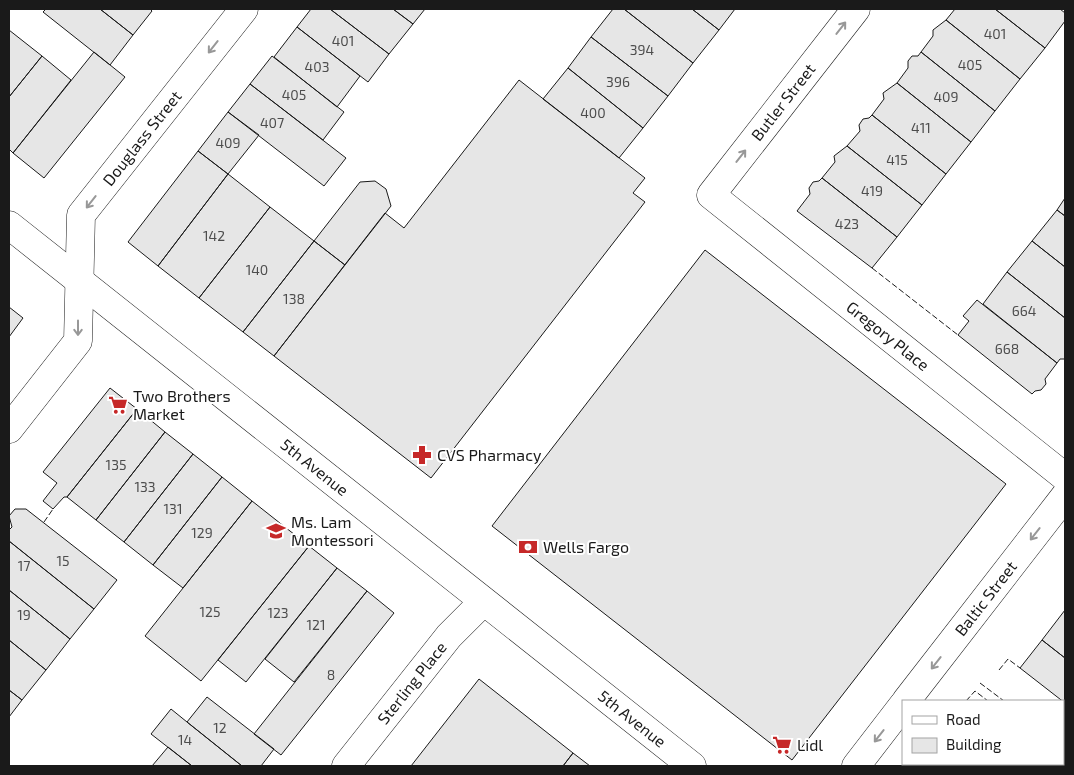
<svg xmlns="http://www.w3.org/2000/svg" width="1074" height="775" viewBox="0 0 1074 775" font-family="'Exo 2',sans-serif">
<rect width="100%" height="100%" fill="#fff"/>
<!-- building -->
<path fill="#e6e6e6" stroke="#1a1a1a" d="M46,9H100L133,35L110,65L43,12Z
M100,9H150L152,11L133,35Z
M311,9H330L389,54L368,82L297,27Z
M330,9H393L413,24L389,54Z
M393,9H425L413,24Z
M613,9H624L693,63L668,96L591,37Z
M624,9H692L719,30L693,63Z
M692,9H735L719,30Z
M955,9H995L1045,48L1020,79L946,20Z
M995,9H1060L1065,13V21L1045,48Z
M946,20L1020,79L995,111L921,52L933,36V30Z
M297,27L360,76L337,107L274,57Z
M9,30L42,56L9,97Z
M591,37L668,96L643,128L568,68Z
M94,52L125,77L44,178L13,153Z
M921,52L995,111L971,142L897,83L908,68V61L912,56H918Z
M42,56L71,80L13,153L9,149V97Z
M272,56L344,112L323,140L250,84Z
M568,68L643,128L619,158L543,99Z
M519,80L645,178L633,193L645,202L431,478L274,356L385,213L404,228Z
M897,83L971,142L946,174L872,115L884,99L883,93Z
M250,84L346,158L324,186L228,112Z
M228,112L259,135L228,174L198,151Z
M872,115L946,174L922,205L847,146L860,131L859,125L863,119L869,118Z
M847,146L922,205L897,237L822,178L835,162L834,156Z
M198,151L228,174L158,266L128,242Z
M228,174L270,207L199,298L158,266Z
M822,178L897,237L872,268L797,211L810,194L809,188L813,182L819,181Z
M375,181L386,189L391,206L345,265L314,241L360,182Z
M1065,198V216L1057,210Z
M270,207L314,241L243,332L199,298Z
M1057,210L1065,216V267L1032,241Z
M314,241L345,265L274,356L243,332Z
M1032,241L1065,267V318L1007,272Z
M705,250L1006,484L792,760L492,526Z
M1007,272L1065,318V359H1060L1057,363L983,304Z
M977,300L1057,363L1045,379L1046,384L1041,390L1035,391L1032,394L958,335L969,321L963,316Z
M9,307L23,318L9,337Z
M110,388L137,409L67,497H64L53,509L43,501L57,483L43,472Z
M137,409L165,432L96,520L67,497Z
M165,432L193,454L124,542L96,520Z
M193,454L222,477L153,565L124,542Z
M222,477L252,501L183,588L153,565Z
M252,501L309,546L201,681L145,636Z
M15,509H26L117,580L94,609L9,541V530L12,527L9,516Z
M9,541L94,609L70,639L9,590Z
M309,546L337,568L246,682L218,660Z
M337,568L367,591L294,682L265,659Z
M9,590L70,639L46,670L9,640Z
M367,591L394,613L281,755L254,734Z
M1065,610V658L1042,640Z
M9,640L46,670L22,700L9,690Z
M1042,640L1065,658V703L1020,668Z
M479,679L573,753L563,766H411Z
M9,690L22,700L9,717Z
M207,697L274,749L261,766H242L187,722Z
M171,709L187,722L242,766H192L151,734Z
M168,747L192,766H152Z
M1063,748L1065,750V766H985L982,764H1063Z
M573,753L590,766H563Z"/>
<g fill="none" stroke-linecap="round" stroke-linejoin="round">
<!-- street casing -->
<g stroke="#1a1a1a" stroke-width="29">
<g id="street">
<path id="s1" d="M856,9L711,195L1065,477"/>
<path id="s2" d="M9,429L78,341L81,215L244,9"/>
<path id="s3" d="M906,701L1065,496"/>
<path id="s4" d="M346,766L449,636L483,602"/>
<path d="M856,766L903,705"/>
</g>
</g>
<!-- secondary casing -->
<g stroke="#1a1a1a" stroke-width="29">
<g id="secondary">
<path id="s5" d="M9,225L692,766"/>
</g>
</g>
<!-- street -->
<use href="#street" stroke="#fff" stroke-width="28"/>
<!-- secondary -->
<use href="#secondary" stroke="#fff" stroke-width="28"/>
<!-- fence -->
<path stroke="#1a1a1a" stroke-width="1" stroke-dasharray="6 2.5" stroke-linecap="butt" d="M872,268L958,335
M44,522L53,509
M999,670L1008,659L1020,668
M980,683L1004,701
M966,701L975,691L988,701
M915,766L917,764"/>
</g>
<!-- one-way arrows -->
<defs><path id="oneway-shaft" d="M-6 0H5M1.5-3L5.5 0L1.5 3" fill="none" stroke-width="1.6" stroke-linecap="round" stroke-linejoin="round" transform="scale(1.25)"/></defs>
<g stroke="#989898">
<use href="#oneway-shaft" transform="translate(841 28) rotate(-52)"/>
<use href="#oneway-shaft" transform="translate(213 47) rotate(128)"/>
<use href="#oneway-shaft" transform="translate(741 156) rotate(-52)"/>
<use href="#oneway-shaft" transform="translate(91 202) rotate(128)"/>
<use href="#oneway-shaft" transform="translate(78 328) rotate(90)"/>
<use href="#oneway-shaft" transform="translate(1035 534) rotate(128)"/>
<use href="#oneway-shaft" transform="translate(936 663) rotate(128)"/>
<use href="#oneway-shaft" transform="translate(879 736) rotate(128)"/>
</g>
<!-- icons -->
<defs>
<g id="supermarket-bare" transform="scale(1.5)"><path d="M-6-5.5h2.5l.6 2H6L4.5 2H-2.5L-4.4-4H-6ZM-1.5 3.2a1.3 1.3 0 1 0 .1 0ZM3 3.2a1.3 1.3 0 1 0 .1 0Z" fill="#c62828" stroke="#fff" stroke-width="2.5" paint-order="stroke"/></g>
<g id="pharmacy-bare" transform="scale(1.5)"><path d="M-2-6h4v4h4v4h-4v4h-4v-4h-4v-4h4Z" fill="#c62828" stroke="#fff" stroke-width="2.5" paint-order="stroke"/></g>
<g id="school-bare" transform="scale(1.5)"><path d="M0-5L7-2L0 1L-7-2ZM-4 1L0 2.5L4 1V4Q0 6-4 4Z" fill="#c62828" stroke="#fff" stroke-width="2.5" paint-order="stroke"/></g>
<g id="bank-bare" transform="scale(1.5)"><path d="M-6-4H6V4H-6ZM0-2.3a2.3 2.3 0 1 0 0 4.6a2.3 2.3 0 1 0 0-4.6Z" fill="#c62828" stroke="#fff" stroke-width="2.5" paint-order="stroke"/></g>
</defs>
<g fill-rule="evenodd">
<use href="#supermarket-bare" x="118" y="405"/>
<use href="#pharmacy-bare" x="422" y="455"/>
<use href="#school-bare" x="276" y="531"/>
<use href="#bank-bare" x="528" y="547"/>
<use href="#supermarket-bare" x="782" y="745"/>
</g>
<g text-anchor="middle" stroke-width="4" stroke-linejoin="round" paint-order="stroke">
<!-- number labels -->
<g font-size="14" fill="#4d4d4d">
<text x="995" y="39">401</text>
<text x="343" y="46">401</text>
<text x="642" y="55">394</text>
<text x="970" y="70">405</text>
<text x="317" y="72">403</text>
<text x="618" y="87">396</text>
<text x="294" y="100">405</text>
<text x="946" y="102">409</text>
<text x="593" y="118">400</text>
<text x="272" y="128">407</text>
<text x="921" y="133">411</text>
<text x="228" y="148">409</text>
<text x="897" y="165">415</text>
<text x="872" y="196">419</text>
<text x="847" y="229">423</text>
<text x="214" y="241">142</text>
<text x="257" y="275">140</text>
<text x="294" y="304">138</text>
<text x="1024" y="316">664</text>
<text x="1007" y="354">668</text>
<text x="116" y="470">135</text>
<text x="145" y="492">133</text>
<text x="173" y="514">131</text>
<text x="202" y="538">129</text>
<text x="63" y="566">15</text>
<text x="24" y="571">17</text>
<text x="210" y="617">125</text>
<text x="278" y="618">123</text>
<text x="24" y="620">19</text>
<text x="316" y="630">121</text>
<text x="331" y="680">8</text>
<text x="220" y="733">12</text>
<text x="185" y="745">14</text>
</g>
<!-- street labels -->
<g font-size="16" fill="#1a1a1a" stroke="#fff">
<text transform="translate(783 102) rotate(-52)" y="6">Butler Street</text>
<text dy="6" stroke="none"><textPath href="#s2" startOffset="336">Douglass Street</textPath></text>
<text dy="6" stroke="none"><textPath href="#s1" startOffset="462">Gregory Place</textPath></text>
<text dy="6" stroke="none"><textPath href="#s5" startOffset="390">5th Avenue</textPath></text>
<text dy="6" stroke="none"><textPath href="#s3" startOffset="130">Baltic Street</textPath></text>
<text dy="6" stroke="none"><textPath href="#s4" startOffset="106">Sterling Place</textPath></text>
<text dy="6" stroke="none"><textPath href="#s5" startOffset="795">5th Avenue</textPath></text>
</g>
<!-- poi labels -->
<g font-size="16" fill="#1a1a1a" stroke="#fff" text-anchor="start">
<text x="133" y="402">Two Brothers<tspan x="133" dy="18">Market</tspan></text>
<text x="437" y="461">CVS Pharmacy</text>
<text x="291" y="528">Ms. Lam<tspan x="291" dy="18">Montessori</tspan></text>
<text x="543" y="553">Wells Fargo</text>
<text x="797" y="751">Lidl</text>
</g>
</g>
<!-- border -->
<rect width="1074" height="775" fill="none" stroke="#1a1a1a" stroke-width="20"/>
<!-- legend -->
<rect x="902" y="700" width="162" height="65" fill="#ffffff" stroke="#a3a3a3"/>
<rect x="912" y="716" width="25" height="8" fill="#ffffff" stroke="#a3a3a3"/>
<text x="946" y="725" font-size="15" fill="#1a1a1a">Road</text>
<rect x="912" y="738" width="25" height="15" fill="#e6e6e6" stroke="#a3a3a3"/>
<text x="946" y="750" font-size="15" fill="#1a1a1a">Building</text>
</svg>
